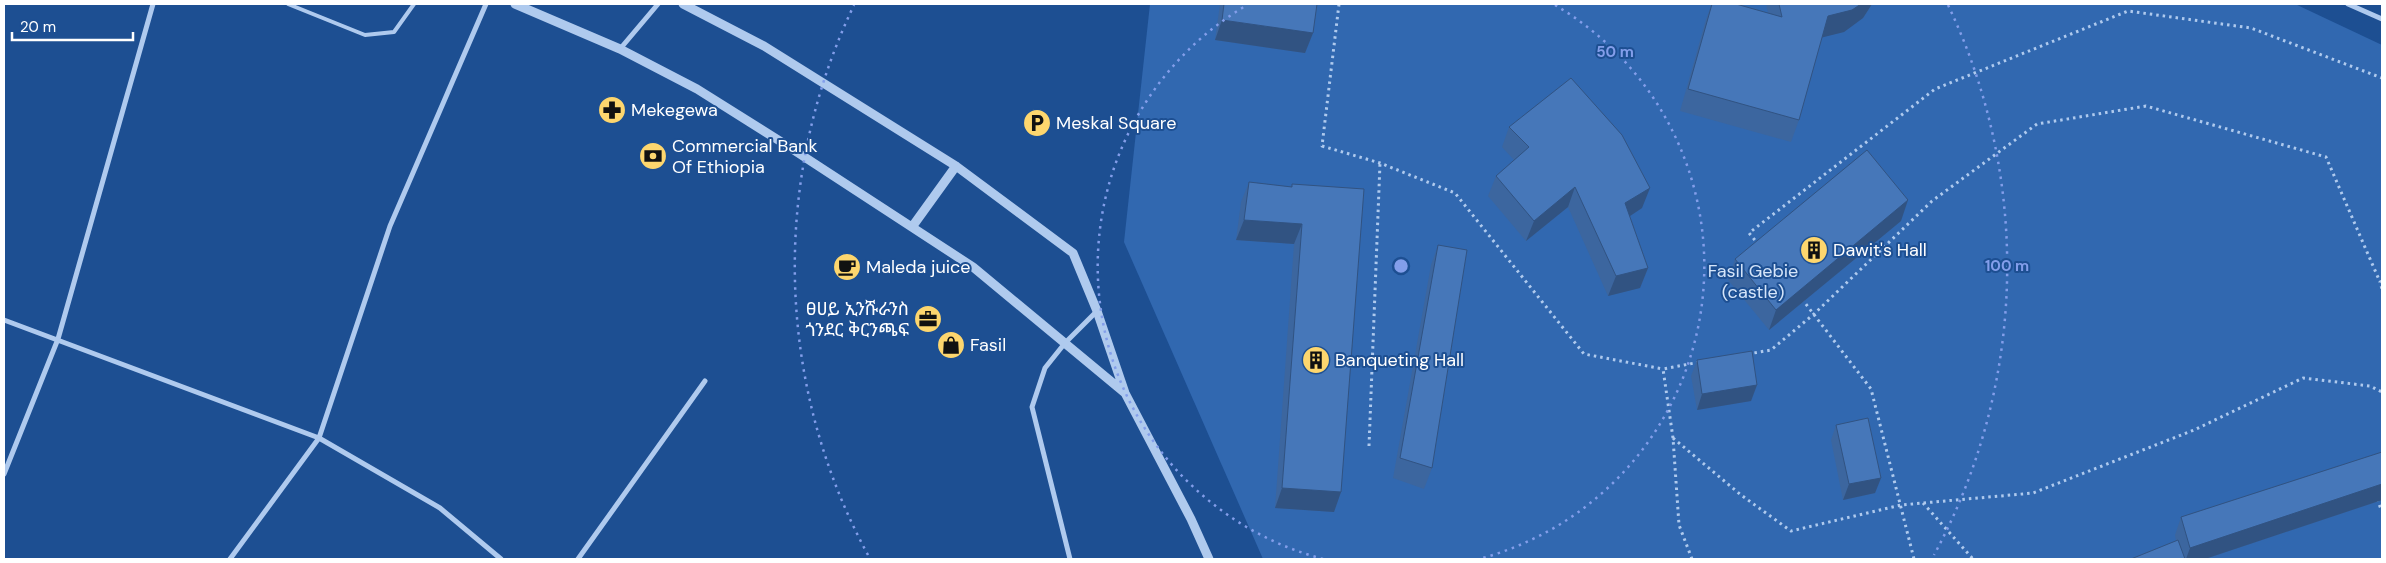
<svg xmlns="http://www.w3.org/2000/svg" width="2386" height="563" viewBox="0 0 2386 563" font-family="'DM Sans','Noto Sans Ethiopic',sans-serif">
<rect width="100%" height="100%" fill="#1d4f92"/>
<!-- green -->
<path fill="#3168b0" d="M1150,4H2295L2382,45V559H1263L1124,242Z"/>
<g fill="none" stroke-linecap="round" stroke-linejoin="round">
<!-- path -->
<path stroke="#afcaee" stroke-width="3" stroke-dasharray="2.5 4" stroke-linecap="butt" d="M1339,4L1322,146L1380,163L1455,193L1584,354L1663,369
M1759,245L1749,233L1935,89L2128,11L2251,28L2382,78
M2382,281L2380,282L2382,289
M1802,299L1871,389L1914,559
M1748,354L1771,350L1814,314L1932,201L2037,124L2146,106L2326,157L2380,282
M1673,438L1741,495L1791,531L1901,505L2033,493L2194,430L2303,378L2370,386L2382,392
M1369,446L1380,163
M2377,499L2381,509L2382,508
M1923,503L1973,559
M1692,559L1679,525L1673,438L1663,369L1700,362"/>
<!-- service -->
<path stroke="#afcaee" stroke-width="4" d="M288,4L365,35L394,32L414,4"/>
<!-- minor -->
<path stroke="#afcaee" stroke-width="5" d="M2348,4L2382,19
M620,49L658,4
M4,320L319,438L440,508L501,559
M4,474L58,339L153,4
M230,559L319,438L390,226L486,4
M578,559L705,381
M1070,559L1032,407L1045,368L1065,343L1097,311"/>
<!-- tertiary -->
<path stroke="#afcaee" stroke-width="9" d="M515,4L620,49L697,89L783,143L973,267L1125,393
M683,4L764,46L956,166L1073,253L1097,311L1125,393L1191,519L1209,559
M912,227L956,166"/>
</g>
<!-- wall -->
<path fill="#3c669f" d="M1220,4H1317L1313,33L1305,53L1215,40Z
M1712,4H1736L1768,13L1766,4H1872L1863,18L1844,32L1822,37L1799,120L1791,142L1680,111L1706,19Z
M1509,127L1642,208L1630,216L1648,268L1640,288L1608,296L1568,207L1526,241L1488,196L1496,176L1514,160L1502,147Z
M1249,182L1291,187L1292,184L1364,189L1341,492L1334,512L1275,508L1294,244L1236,240L1241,202Z
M1901,221L1769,330L1728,280L1735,259Z
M1438,245L1432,468L1424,489L1393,478L1431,265Z
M1697,360L1757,385L1751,401L1697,410L1691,376Z
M1836,425L1881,478L1875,493L1843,500L1831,440Z
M2382,452V500L2205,559H2131L2176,541L2175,535L2181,517Z"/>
<!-- shaded-wall -->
<path fill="#315382" d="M1861,4H1872L1863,18L1844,32L1820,38L1828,16Z
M1222,20L1313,33L1305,53L1215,40Z
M1575,187L1568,207L1526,241L1534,221Z
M1650,188L1642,208L1618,224L1625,203Z
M1908,200L1901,221L1769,330L1776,310Z
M1244,220L1302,224L1294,244L1236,240Z
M1648,268L1640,288L1608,296L1616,276Z
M1757,385L1751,401L1697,410L1702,394Z
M1881,478L1875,493L1843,500L1849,484Z
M2382,484V500L2205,559H2186L2190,548Z
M1282,488L1341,492L1334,512L1275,508Z"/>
<!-- building -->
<path fill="#4677b9" stroke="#315382" d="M1224,4H1317L1313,33L1222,20Z
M1712,4H1736L1782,17L1779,4H1861L1852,10L1828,16L1799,120L1688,89Z
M1571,78L1622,135L1650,188L1625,203L1648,268L1616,276L1575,187L1534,221L1496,176L1529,147L1509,127Z
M1867,150L1908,200L1776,310L1735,259Z
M1249,182L1292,187V184L1364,189L1341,492L1282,488L1302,224L1244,220Z
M1438,245L1467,250L1432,468L1400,458Z
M1752,351L1757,385L1702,394L1697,360Z
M1868,418L1881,478L1849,484L1836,425Z
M2382,452V484L2190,548L2181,517Z
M2178,540L2185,559H2131Z"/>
<!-- distance rings -->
<g fill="none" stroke="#839eea" stroke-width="2.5" stroke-dasharray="2.5 5">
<path d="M1323 559A303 303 0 0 1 1247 5M1555 5A303 303 0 0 1 1479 559"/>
<path d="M868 555A606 606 0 0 1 854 5M1948 5A606 606 0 0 1 1934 555"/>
</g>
<!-- icons -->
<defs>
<g id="pharmacy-disc" transform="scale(1.4375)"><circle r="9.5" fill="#fdd66e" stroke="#1d4f92"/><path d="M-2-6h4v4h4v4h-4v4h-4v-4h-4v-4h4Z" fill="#111"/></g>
<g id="parking-disc" transform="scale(1.4375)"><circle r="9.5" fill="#fdd66e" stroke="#1d4f92"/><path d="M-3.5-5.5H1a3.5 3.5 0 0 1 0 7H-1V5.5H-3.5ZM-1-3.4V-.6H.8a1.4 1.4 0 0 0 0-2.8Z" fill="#111"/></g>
<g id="bank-disc" transform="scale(1.4375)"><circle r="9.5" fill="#fdd66e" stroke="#1d4f92"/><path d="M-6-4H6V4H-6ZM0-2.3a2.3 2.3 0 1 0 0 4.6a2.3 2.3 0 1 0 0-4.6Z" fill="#111"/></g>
<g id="building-disc" transform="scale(1.4375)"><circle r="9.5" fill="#fdd66e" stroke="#1d4f92"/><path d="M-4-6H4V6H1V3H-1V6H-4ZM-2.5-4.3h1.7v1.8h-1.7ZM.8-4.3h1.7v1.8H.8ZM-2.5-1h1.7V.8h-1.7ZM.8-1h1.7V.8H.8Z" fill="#111"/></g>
<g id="cafe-disc" transform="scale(1.4375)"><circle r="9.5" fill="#fdd66e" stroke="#1d4f92"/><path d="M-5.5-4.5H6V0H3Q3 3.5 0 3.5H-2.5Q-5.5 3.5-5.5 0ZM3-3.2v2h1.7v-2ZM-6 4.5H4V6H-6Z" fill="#111"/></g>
<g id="office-disc" transform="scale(1.4375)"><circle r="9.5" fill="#fdd66e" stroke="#1d4f92"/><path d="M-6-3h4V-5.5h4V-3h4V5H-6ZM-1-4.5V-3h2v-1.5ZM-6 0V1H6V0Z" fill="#111"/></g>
<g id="shop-disc" transform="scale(1.4375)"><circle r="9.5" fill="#fdd66e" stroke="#1d4f92"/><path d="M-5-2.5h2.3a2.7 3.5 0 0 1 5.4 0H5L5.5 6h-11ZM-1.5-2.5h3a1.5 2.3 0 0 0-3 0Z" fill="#111"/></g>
</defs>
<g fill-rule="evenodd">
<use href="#pharmacy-disc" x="612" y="110"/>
<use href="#parking-disc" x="1037" y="123"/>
<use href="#bank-disc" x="653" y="156"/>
<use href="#building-disc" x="1814" y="250"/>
<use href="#cafe-disc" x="847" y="267"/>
<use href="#office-disc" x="928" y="319"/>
<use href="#shop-disc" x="951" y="345"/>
<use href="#building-disc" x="1316" y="360"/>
</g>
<g text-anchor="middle" stroke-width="4" stroke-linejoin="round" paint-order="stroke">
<!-- poi labels -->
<g font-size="18" fill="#fff" stroke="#1d4f92" text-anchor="start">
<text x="631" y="116">Mekegewa</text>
<text x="1056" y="129">Meskal Square</text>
<text x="672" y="152">Commercial Bank<tspan x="672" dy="21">Of Ethiopia</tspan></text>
<text x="1833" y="256">Dawit's Hall</text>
<text x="866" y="273">Maleda juice</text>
<text x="909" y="315" text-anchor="end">ፀሀይ ኢንሹራንስ<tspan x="909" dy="21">ጎንደር ቅርንጫፍ</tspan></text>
<text x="970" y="351">Fasil</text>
<text x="1335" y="366">Banqueting Hall</text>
</g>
<!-- park labels -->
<g font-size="18" fill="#d5e5fa" stroke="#1d4f92">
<text x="1753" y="277">Fasil Gebie<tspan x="1753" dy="21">(castle)</tspan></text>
</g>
</g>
<circle cx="1401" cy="266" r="8" fill="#839eea" stroke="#1d4f92" stroke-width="2.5"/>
<g font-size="15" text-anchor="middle" font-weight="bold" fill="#839eea" stroke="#1d4f92" stroke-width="4" stroke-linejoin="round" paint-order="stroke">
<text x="1615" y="57">50 m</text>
<text x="2007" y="271">100 m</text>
</g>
<!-- border -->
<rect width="2386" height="563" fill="none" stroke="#ffffff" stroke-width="10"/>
<!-- scale -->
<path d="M12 32v8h121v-8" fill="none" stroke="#ffffff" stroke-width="2.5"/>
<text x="20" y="32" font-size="15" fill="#ffffff" stroke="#1d4f92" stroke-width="4" paint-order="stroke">20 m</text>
</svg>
